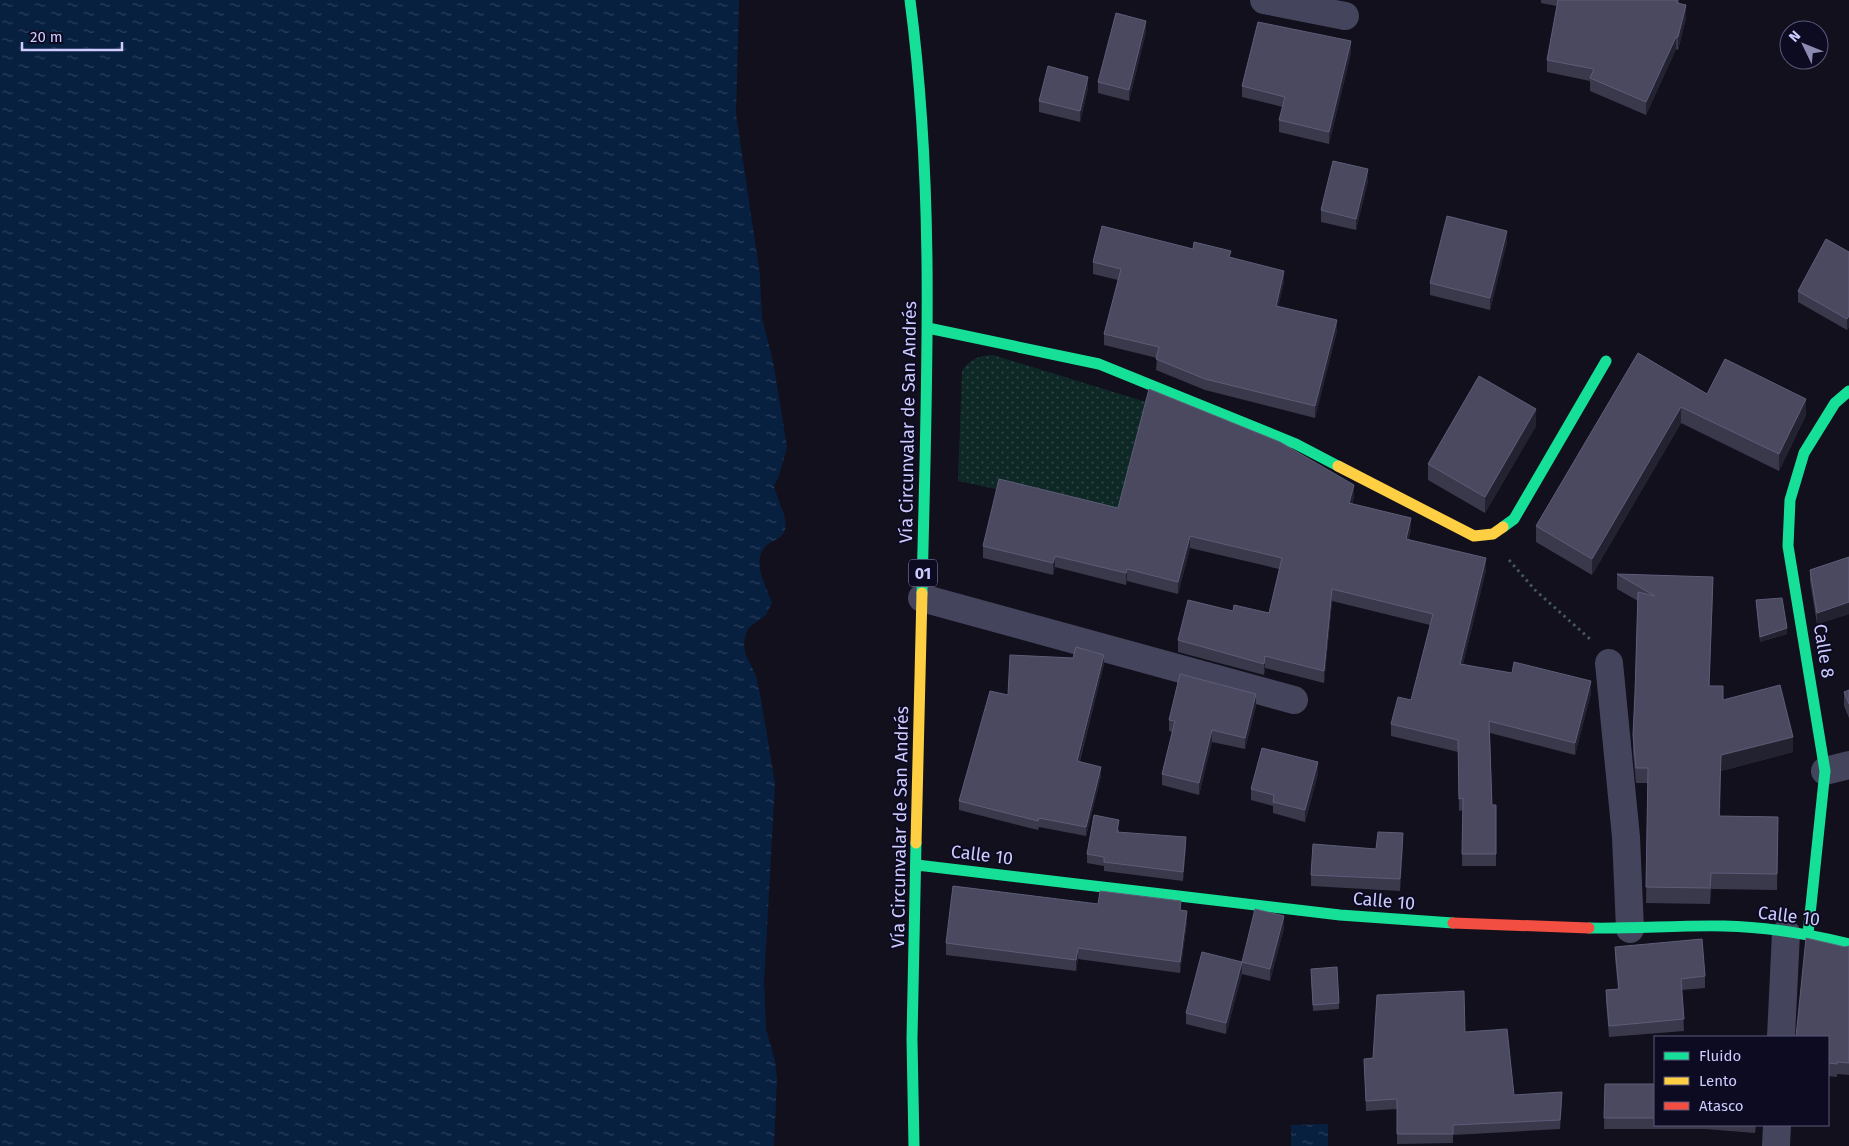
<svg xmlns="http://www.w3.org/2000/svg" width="1849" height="1146" viewBox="0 0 1849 1146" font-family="'Fira Sans',sans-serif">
<defs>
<pattern id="grass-dots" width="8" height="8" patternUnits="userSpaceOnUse" patternTransform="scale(1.25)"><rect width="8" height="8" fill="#0e2826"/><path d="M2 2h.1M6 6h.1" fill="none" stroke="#304647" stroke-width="1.8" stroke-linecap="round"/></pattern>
<pattern id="water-ripples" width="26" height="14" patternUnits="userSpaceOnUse" patternTransform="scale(1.25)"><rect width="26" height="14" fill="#082040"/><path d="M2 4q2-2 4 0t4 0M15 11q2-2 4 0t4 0" fill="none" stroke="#2b3f5d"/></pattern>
</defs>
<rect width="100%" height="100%" fill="#11101c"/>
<!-- grass -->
<path fill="url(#grass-dots)" d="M993,355L1146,402L1119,515L958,481L962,371C971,358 979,356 993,355Z"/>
<!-- water -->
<path fill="url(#water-ripples)" d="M0,0H739L736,114L760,275L762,318L773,361L787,447L779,476L774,486C776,497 789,521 785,530C782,539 773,540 767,545C750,561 766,585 772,603L766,615L748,628L744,641L745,653L756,676L761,699L775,784L764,982L766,1029L775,1061L777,1080L774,1146H0Z
M1328,1124V1146H1291V1125Z"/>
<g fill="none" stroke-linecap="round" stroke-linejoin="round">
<!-- path -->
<path stroke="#445764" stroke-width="3" stroke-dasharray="2.5 4" stroke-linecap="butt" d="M1509,560L1535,590L1590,639"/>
<!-- street -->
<path stroke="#44455d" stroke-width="28" d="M1264,0L1345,16
M922,598L1294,700
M1609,663L1626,837L1630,929
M1825,771L1849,765
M1781,1037L1786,933
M1776,1146L1777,1125"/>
<!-- fast -->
<path stroke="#16e098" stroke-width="11" d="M910,0C936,197 926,395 922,593
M928,328L1099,364L1296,444L1338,466
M1503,527L1514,519L1606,361
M917,865L1340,915L1453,923
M1589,928C1634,929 1679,925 1724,926C1765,927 1809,934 1849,944
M1808,934L1825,771L1788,546L1790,500L1804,453L1835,403L1849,391
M914,1146L912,1039L916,843"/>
<!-- slow -->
<path stroke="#ffcf43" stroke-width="11" d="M1338,466L1474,536L1493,534L1503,527
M916,843L922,593"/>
<!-- jam -->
<path stroke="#f24e42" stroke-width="11" d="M1453,923L1589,928"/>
</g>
<!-- wall -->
<path fill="#3a394c" d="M1541,0H1679V3L1686,18L1678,50L1676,49L1646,115L1590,91V81L1547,72V60L1557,6L1541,3Z
M1146,32L1129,101L1098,93V82Z
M1351,53L1329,144L1279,132V120L1283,107L1242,97V86Z
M1088,88L1080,122L1039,112V101Z
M1368,181L1356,230L1321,222V210Z
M1507,242L1490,310L1430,295V283Z
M1193,249L1231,257L1284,282L1278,306L1337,331L1315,418L1205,390L1156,370L1157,358L1104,345V334L1118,280L1093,274V262Z
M1849,252V327L1847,330L1798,302V291Z
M1638,353L1707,394L1806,415L1779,471L1681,423L1592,575L1536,542V526Z
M1536,426L1485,513L1428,480V464Z
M1354,497L1352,504L1411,530L1408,539L1486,570L1463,664L1591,693L1575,755L1490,733L1492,805H1496V866H1462L1463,810L1459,811L1458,752L1391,736V724L1411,700L1430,625L1332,601L1324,683L1265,668L1264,675L1178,652V640L1233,611L1269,613L1279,569L1190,548L1178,594L1127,581L1126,585L1055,567L1053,575L983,558V546L1118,508Z
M1849,557V614L1817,624L1810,581V570Z
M1617,574L1713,592L1709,686L1723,700L1793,752L1721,771L1720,816L1778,817L1777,890L1711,889L1710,904L1646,903L1648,783H1636L1633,751L1638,601L1617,589Z
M1756,600L1787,634L1760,642Z
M1104,664L1080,761L1101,776L1086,836L1039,827L1038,830L959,810V801L1008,695Z
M1849,690V718L1844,706V692Z
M1256,706L1245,749L1212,742L1199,795L1162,785V774L1172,732L1169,731V720Z
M1318,774L1305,822L1273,813V806L1251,800V789Z
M1119,829V832L1186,846L1183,881L1104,871V866L1087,863V854Z
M1403,845L1400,891L1311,886V875L1376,849Z
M1098,904L1181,910L1187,922L1180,973L1078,959L1076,971L946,955V943Z
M1284,928L1270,981L1242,974L1226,1034L1186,1024V1013L1242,962Z
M1849,946V1075L1837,1074V1077L1828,1076V1037L1845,947Z
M1615,947L1705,976V988L1682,990L1684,1031L1609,1037L1606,1001V990L1618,989L1615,958Z
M1311,974L1339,1003V1009L1313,1011Z
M1465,1032L1514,1095L1562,1102L1560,1129L1453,1135V1143L1397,1144V1109L1366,1111L1364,1059L1373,1058Z
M1605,1084H1655V1125H1756L1755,1133L1705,1129H1604Z"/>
<!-- shaded-wall -->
<path fill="#232231" d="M1686,5V18L1678,50V37Z
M1146,21V32L1129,101V90Z
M1676,37V49L1646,115V102Z
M1351,41V53L1329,144V132Z
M1088,77V88L1080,122V111Z
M1368,169V181L1356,230V219Z
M1507,231V242L1490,310V298Z
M1284,271V282L1276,317V306Z
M1849,316V327L1847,330V319Z
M1337,320V331L1315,418V406Z
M1806,399V415L1779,471V454Z
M1681,407V423L1592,575V559Z
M1536,409V426L1485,513V497Z
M1354,485V497L1349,515V503Z
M1411,518V530L1406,550V539Z
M1190,536V548L1178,594V582Z
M1055,556V567L1053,575V563Z
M1486,558V570L1460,676V664Z
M1127,569V581L1126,585V573Z
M1713,577V592L1709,701V686Z
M1332,589V601L1324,683V671Z
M1849,602V614L1817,624V613Z
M1787,628V634L1760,642V637Z
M1104,655V664L1077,770V761Z
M1265,656V668L1264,675V664Z
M1591,681V693L1575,755V743Z
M1256,694V706L1245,749V738Z
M1212,730V742L1199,795V783Z
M1793,737V752L1721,771L1719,831L1721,755Z
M1318,762V774L1305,822V810Z
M1101,767V776L1086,836V827Z
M1403,833V845L1400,891V879Z
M1186,837V846L1183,881V872Z
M1187,911V922L1180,973V962Z
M1284,916V928L1270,981V969Z
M1078,948V959L1076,971V960Z
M1242,962V974L1226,1034V1023Z
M1562,1092V1102L1560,1129V1120Z"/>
<!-- building -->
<path fill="#4a4960" stroke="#5e5d79" d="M1558,0H1677V3L1686,5L1678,37H1676L1646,102L1590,78L1594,69L1547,60Z
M1116,13L1146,21L1129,90L1098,82Z
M1258,22L1351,41L1329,132L1279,120L1285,97L1242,86Z
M1048,66L1088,77L1080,111L1039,101Z
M1333,161L1368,169L1356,219L1321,210Z
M1447,216L1507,231L1490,298L1430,283Z
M1102,226L1193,249L1194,242L1231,251L1229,257L1284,271L1276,306L1337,320L1315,406L1205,379L1156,359L1159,347L1104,334L1121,269L1093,262Z
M1826,239L1849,252V316L1847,319L1798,291Z
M1638,353L1707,394L1725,359L1806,399L1779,454L1681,407L1592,559L1536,526Z
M1479,376L1536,409L1485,497L1428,464Z
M1149,389L1280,442L1354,485L1349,503L1411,518L1406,539L1486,558L1460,664L1512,673L1514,662L1591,681L1575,743L1489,721L1492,805H1496V854H1462L1463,798L1459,799L1458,740L1391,724L1398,697L1411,700L1433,614L1332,589L1324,671L1265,656L1264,664L1178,640L1188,600L1233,611L1234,605L1269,613L1282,558L1190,536L1178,582L1127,569L1126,573L1055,556L1053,563L983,546L999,479L1118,508Z
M1849,557V602L1817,613L1810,570Z
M1617,574L1713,577L1709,686H1723V700L1780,685L1793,737L1721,755L1719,816L1778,817L1777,874L1711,873L1710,888L1646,887L1648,768H1636L1633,735L1635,693L1638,592L1655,596Z
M1782,598L1787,628L1760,637L1756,600Z
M1076,647L1104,655L1077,761L1101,767L1086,827L1039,818L1038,821L959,801L990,691L1008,695L1010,655L1073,658Z
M1180,674L1256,694L1245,738L1212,730L1199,783L1162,774L1175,721L1169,720Z
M1849,690V704L1844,692Z
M1262,748L1318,762L1305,810L1273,802L1274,795L1251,789Z
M1094,815L1119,820L1117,832L1186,837L1183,872L1104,862V857L1087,854Z
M1378,832L1403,833L1400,879L1311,875L1313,844L1376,849Z
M953,886L1098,904L1100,891L1181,901L1180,910L1187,911L1180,962L1078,948L1076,960L946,943Z
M1255,909L1284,916L1270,969L1242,962Z
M1806,938L1845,947L1849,946V1063L1837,1062V1064L1828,1063V1037H1796Z
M1702,939L1705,976L1681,979L1684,1019L1609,1026L1606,990L1619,989L1615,947Z
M1202,952L1242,962L1226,1023L1186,1013Z
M1337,967L1339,1003L1313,1005L1311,969Z
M1464,991L1465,1032L1507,1029L1514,1095L1562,1092L1560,1120L1453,1125V1134H1397V1099L1366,1101L1364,1059L1373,1058L1377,995Z
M1605,1084H1655V1118H1604Z"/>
<g text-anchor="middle" stroke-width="4" stroke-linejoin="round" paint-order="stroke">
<!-- shield labels -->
<rect fill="#0d0b21" stroke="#9391bc" stroke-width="1" x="909" y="559.5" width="28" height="27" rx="4"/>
<g font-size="16" font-weight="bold" fill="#cdcbff">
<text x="923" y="579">01</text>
</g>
<!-- street labels -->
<g font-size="18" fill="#cdcbff" stroke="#0d0b21">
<text transform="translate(908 422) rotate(-89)" y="6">Vía Circunvalar de San Andrés</text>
<text transform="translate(1824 651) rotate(81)" y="6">Calle 8</text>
<text transform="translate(900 827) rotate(-89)" y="6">Vía Circunvalar de San Andrés</text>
<text transform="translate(982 855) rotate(7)" y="6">Calle 10</text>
<text transform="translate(1384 901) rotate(5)" y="6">Calle 10</text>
<text transform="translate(1789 916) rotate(7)" y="6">Calle 10</text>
</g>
</g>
<!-- legend -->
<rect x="1654" y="1036" width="175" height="90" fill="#0d0b21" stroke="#5a587a"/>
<rect x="1664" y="1052" width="25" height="8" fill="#16e098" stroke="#5a587a"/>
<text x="1699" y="1061" font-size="15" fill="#cdcbff">Fluido</text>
<rect x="1664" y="1077" width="25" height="8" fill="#ffcf43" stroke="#5a587a"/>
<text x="1699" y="1086" font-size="15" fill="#cdcbff">Lento</text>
<rect x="1664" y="1102" width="25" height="8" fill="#f24e42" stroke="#5a587a"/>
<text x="1699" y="1111" font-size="15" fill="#cdcbff">Atasco</text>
<!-- north arrow -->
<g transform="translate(1804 45) rotate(313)"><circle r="24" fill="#0d0b21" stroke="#5a587a"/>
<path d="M0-4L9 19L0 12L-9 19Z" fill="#8b8ab0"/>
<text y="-8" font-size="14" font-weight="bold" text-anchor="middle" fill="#cdcbff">N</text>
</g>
<!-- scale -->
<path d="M22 42v8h100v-8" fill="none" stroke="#cdcbff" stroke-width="2.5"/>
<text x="30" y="42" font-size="15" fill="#cdcbff" stroke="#0d0b21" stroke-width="4" paint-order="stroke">20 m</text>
</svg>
